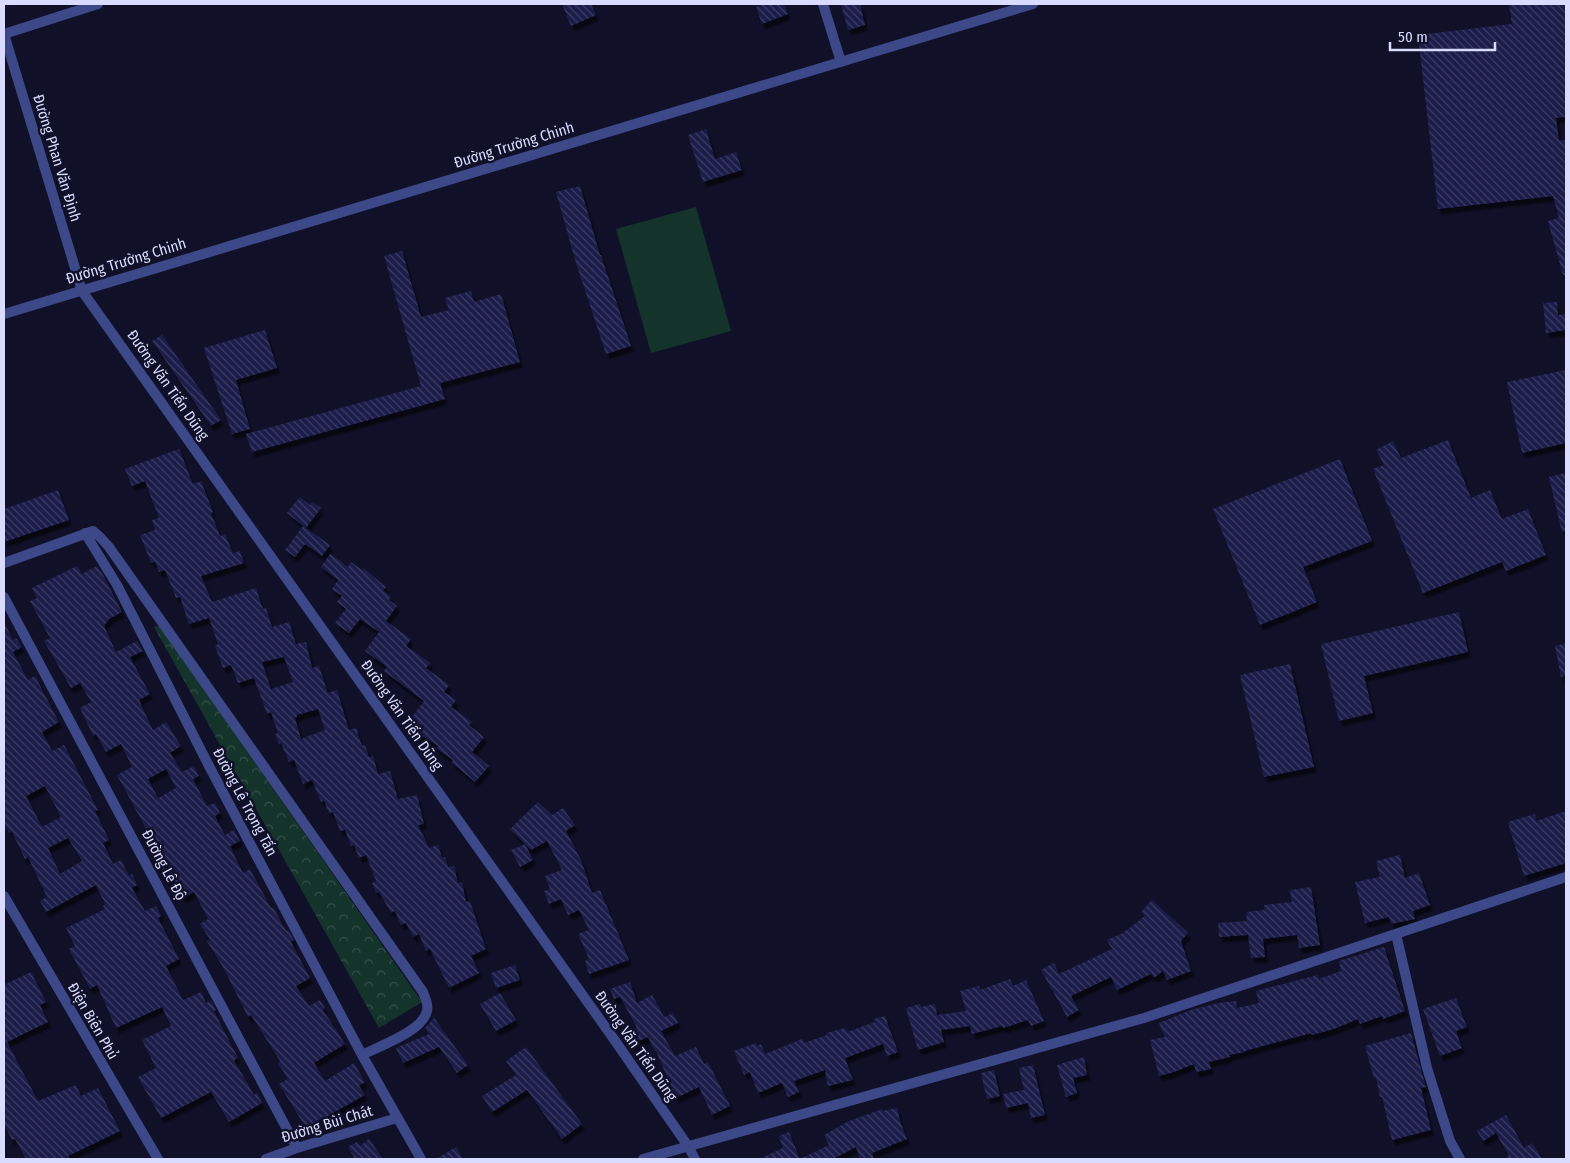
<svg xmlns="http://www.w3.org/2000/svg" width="1570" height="1163" viewBox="0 0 1570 1163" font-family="'Fira Sans Condensed',sans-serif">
<defs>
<pattern id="park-crowns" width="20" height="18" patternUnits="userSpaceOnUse" patternTransform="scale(1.25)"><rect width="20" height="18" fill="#13332b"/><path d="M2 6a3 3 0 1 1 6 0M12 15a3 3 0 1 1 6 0" fill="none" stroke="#35504b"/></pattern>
<pattern id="building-back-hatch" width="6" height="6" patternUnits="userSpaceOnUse" patternTransform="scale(1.25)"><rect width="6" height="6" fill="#1c1d4a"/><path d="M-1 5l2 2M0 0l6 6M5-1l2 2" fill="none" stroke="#3c3d65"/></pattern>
<filter id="shadow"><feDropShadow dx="3" dy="5.5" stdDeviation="1" flood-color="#0009"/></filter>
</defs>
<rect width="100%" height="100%" fill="#101129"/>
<!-- park -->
<path fill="url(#park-crowns)" d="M159,625L422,1002L379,1028L154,627Z"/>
<!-- pitch -->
<path fill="#13332b" d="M696,207L731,331L651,353L616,229Z"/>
<!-- building -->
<path fill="url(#building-back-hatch)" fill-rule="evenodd" filter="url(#shadow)" d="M562,4H591L596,15L571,26Z
M765,4H784L788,14L762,24L756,7Z
M841,4H860L865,25L848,30Z
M1509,4H1566V117L1556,118L1559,140H1566V275H1563L1548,221L1559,218L1553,196L1438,209L1418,35L1512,24Z
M706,129L715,159L736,152L742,170L703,182L688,135Z
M580,186L600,255H601L631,346L606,354L576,263L556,192Z
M402,251L421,317L449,310L445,298L471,291L474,302L501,294L520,362L440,383L445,399L252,452L246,434L421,386L384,256Z
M1557,302L1558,315L1566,314V330L1546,333L1543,303Z
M265,330L277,368L236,380L250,429L232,434L204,348Z
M162,335L221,420L211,426L152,341Z
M1566,370V443L1522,453L1507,382Z
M1448,440L1471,498L1490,490L1502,519L1528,509L1546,555L1506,571L1502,562L1423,593L1373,469L1384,465L1376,450L1393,441L1401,458Z
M179,449L193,484L201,481L213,512L211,513L220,536L225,534L233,553L240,551L244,563L201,576L212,602L256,588L263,609L266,608L272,627L289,622L296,644L306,642L312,668L319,666L328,693L337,690L349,730L356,728L362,746L365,745L369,757L373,756L378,774L390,771L398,799L417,795L424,824L418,825L429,848L438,845L442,858L445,857L448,867L454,866L458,883L462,882L466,902L470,901L486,949L471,956L479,973L449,988L430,949L426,951L419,934L413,937L406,923L401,925L395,911L391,913L379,892L376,893L372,883L376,881L366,855L359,858L354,845L351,846L345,830L340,831L333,812L329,813L324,801L321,802L312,780L303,784L294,760L289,762L281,743L279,744L275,734L278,733L271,712L267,714L254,678L238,683L231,665L223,668L215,646L218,644L209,618L189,624L180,597L176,598L165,570L159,572L155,562L151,563L140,535L155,530L152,520L159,518L145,481L132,486L125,469ZM284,657L293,682L271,689L262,662ZM318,709L325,730L301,739L295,718L297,717V715Z
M1340,459L1372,541L1303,567L1317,602L1260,625L1213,509Z
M1566,473V531L1562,532L1549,477Z
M58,490L69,520L4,542V509Z
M300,497L310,505L312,502L321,508L306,528L330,545L322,556L305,544L295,557L285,550L303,526L287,513Z
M330,554L348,567L351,562L362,570L363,568L386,587L383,590L391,597L389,600L397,606L386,621L411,639L406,646L430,663L426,668L449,685L444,692L456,700L451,707L472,722L469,725L484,737L472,752L489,766L475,782L451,762L453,760L436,748L438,746L418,733L420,730L409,721L424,701L384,671L387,667L365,651L379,632L360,619L349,633L335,623L346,609L337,602L342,596L332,589L338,580L321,567Z
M77,566L82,574L97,566L103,575L122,612L109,619L104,626L116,652L137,641L143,651L130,657L150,694L139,700L143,709L153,730L166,722L181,746L170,753L182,772L194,766L199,776L193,779L207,806L215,803L220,813L215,816L225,835L234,830L240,841L230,846L243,873L250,869L271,908L273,907L286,931L288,930L294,940L291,942L310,978L296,986L309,1006L320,1000L325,1008L323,1010L345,1044L314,1063L325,1081L354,1063L365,1082L359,1086L365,1095L306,1128L279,1084L288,1079L278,1063L280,1061L251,1015L248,1017L224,969L207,941L210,940L200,924L208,919L194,892L183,898L172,878L166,881L157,863H158L147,841L151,838L117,775L132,767L121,744L106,752L96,734L93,736L80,708L91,702L80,683L71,688L44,641L50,638L30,601L37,598L32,588ZM166,769L176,788L158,798L148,779Z
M1459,612L1468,652L1364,676L1373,713L1339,721L1321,644Z
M4,622L13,640L16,638L22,647L13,652L28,680L35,676L59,722L42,732L52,751L64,745L98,810L95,811L109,840L103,843L113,864L121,860L129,876L132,874L137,885L132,888L145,911L156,906L161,916L158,918L179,959L166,966L183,1000L201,992L206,1003L211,1001L216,1010L214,1011L238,1058L234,1060L254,1095L257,1093L262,1103L229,1122L211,1092L161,1118L138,1077L156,1068L142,1040L171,1026L162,1007L116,1028L97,985L90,989L69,949L75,946L66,928L105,909L103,906L105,904L96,885L46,912L40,901L47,897L28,857L25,859L12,832L9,833L4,822ZM45,786L61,817L42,827L26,796ZM68,838L82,861L60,874L48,848Z
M1566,643V676L1561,677L1555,646Z
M1290,664L1314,767L1264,777L1240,675Z
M538,802L552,815L563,808L575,825L566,831L581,860L592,893L600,890L629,960L589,974L585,961L589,959L578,934L589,930L579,910L568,915L561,899L549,904L544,891L550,889L545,876L562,870L547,841L531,850L525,844L533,860L520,867L511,850L525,844L510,829Z
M1566,811V863L1524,876L1508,822L1535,814L1536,821Z
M1400,855L1405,878L1419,873L1430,905L1413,911L1415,919L1391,924L1389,917L1365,923L1355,882L1380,877L1376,861Z
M1311,887L1320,945L1299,948L1297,935L1263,939L1265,957L1251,958L1248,935L1219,937L1218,923L1247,921L1246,912L1265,910L1264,905L1292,902L1290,890Z
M1152,900L1188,933L1181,941L1191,971L1167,980L1163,971L1154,978L1151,974L1117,990L1111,977L1071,996L1079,1010L1067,1017L1041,970L1054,963L1059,974L1112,949L1107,940L1123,933L1145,916L1141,912Z
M1384,947L1405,1011L1383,1019L1382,1016L1360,1024L1358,1019L1334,1029L1312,1035L1311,1033L1245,1051V1052L1229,1055L1230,1057L1209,1062L1211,1069L1196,1072L1194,1064L1174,1072L1159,1076L1150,1040L1165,1037L1159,1023L1191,1010L1218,1003L1236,1001L1237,1008L1259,1003L1256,991L1318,975L1319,979L1341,971L1339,961Z
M515,965L520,980L496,988L491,973Z
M31,972L46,1002L40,1005L48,1022L7,1042L38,1101L76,1085L81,1096L98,1088L120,1131L68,1156L70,1159H26L15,1139L12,1140L4,1124V985Z
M1010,979L1013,986L1026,980L1044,1021L1031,1026L1028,1020L1003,1028L1002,1026L972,1034L970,1026L941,1030L944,1042L918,1050L906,1008L920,1004L921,1007L935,1004L937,1015L966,1011L960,991L979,986L980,990Z
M630,982L637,1003L652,995L664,1017L673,1013L678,1023L661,1031L675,1056L696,1047L704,1064L708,1062L730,1106L712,1115L699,1087L676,1098L656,1051H655L648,1037L634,1043L629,1032L637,1028L620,997L614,999L610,989Z
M500,993L516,1020L496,1031L480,1004Z
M1456,998L1467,1027L1456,1031L1462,1048L1440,1056L1423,1009Z
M885,1016L898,1052L887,1056L883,1044L845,1058L853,1080L828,1086L825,1070L794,1081L799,1092L788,1097L782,1083L758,1093L750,1072L744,1075L734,1051L756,1043L757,1046L761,1044L765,1054L802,1039L804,1043L827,1035L826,1033L845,1028L847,1032L875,1022L874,1019Z
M434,1018L468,1065L457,1073L439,1047L403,1063L396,1048L429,1034L425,1028Z
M1411,1033L1426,1087L1421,1088L1431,1130L1392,1140L1382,1097H1380L1376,1078H1374L1365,1046Z
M526,1047L582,1124L562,1139L527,1090L492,1112L482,1096L516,1075L506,1061Z
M1084,1057L1087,1075L1073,1078L1077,1093L1066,1097L1057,1065Z
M1033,1065L1045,1115L1031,1118L1028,1103L1006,1108L1003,1094L1024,1090L1019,1068Z
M994,1070L1000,1096L987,1099L981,1073Z
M897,1108L900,1121L907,1139L872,1153L874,1159H860L856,1147L833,1159H759L783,1148L779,1136L789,1132L800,1159L829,1145L824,1135L849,1121L882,1109L883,1111Z
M1506,1115L1524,1148L1532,1143L1542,1159H1504L1509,1156L1496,1133L1483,1141L1477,1131Z
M369,1139L383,1159H355L348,1147L357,1142L360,1146Z
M456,1147L463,1159H436Z"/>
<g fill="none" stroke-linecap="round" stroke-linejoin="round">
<!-- minor -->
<path stroke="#3c4888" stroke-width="10" d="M823,4L841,62
M4,34L82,291L611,1035L688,1146L695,1159
M4,34L98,4
M4,314L1033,4
M85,533L117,585L209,766L362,1055L421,1159
M4,563L93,531L100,537L109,547L423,992C425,998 429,1005 427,1011C422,1032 379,1046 362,1055
M4,597L297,1148
M4,896L158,1159
M1396,934L1427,1068L1450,1141L1460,1159
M266,1159L297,1148L397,1118
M643,1159L1144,1018L1566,877"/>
</g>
<g text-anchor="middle" stroke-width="5" stroke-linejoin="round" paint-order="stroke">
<!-- street labels -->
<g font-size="15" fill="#d9dcff" stroke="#101129">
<text transform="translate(514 145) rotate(-17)" y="5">Đường Trường Chinh</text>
<text transform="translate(57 158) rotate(73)" y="5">Đường Phan Văn Định</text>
<text transform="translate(126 261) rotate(-17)" y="5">Đường Trường Chinh</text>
<text transform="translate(168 385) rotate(55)" y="5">Đường Văn Tiến Dũng</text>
<text transform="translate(402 715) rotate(55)" y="5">Đường Văn Tiến Dũng</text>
<text transform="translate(245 802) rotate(62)" y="5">Đường Lê Trọng Tấn</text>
<text transform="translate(164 865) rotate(62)" y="5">Đường Lê Độ</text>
<text transform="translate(93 1021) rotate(60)" y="5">Điện Biên Phủ</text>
<text transform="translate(636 1046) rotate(55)" y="5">Đường Văn Tiến Dũng</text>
<text transform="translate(327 1124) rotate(-17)" y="5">Đường Bùi Chát</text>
</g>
</g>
<!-- border -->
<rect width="1570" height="1163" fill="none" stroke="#d9dcff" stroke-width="10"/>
<!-- scale -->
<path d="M1390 42v8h105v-8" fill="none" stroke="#d9dcff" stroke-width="2.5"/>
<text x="1398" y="42" font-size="15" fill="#d9dcff" stroke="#101129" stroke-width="4" paint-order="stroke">50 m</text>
</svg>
